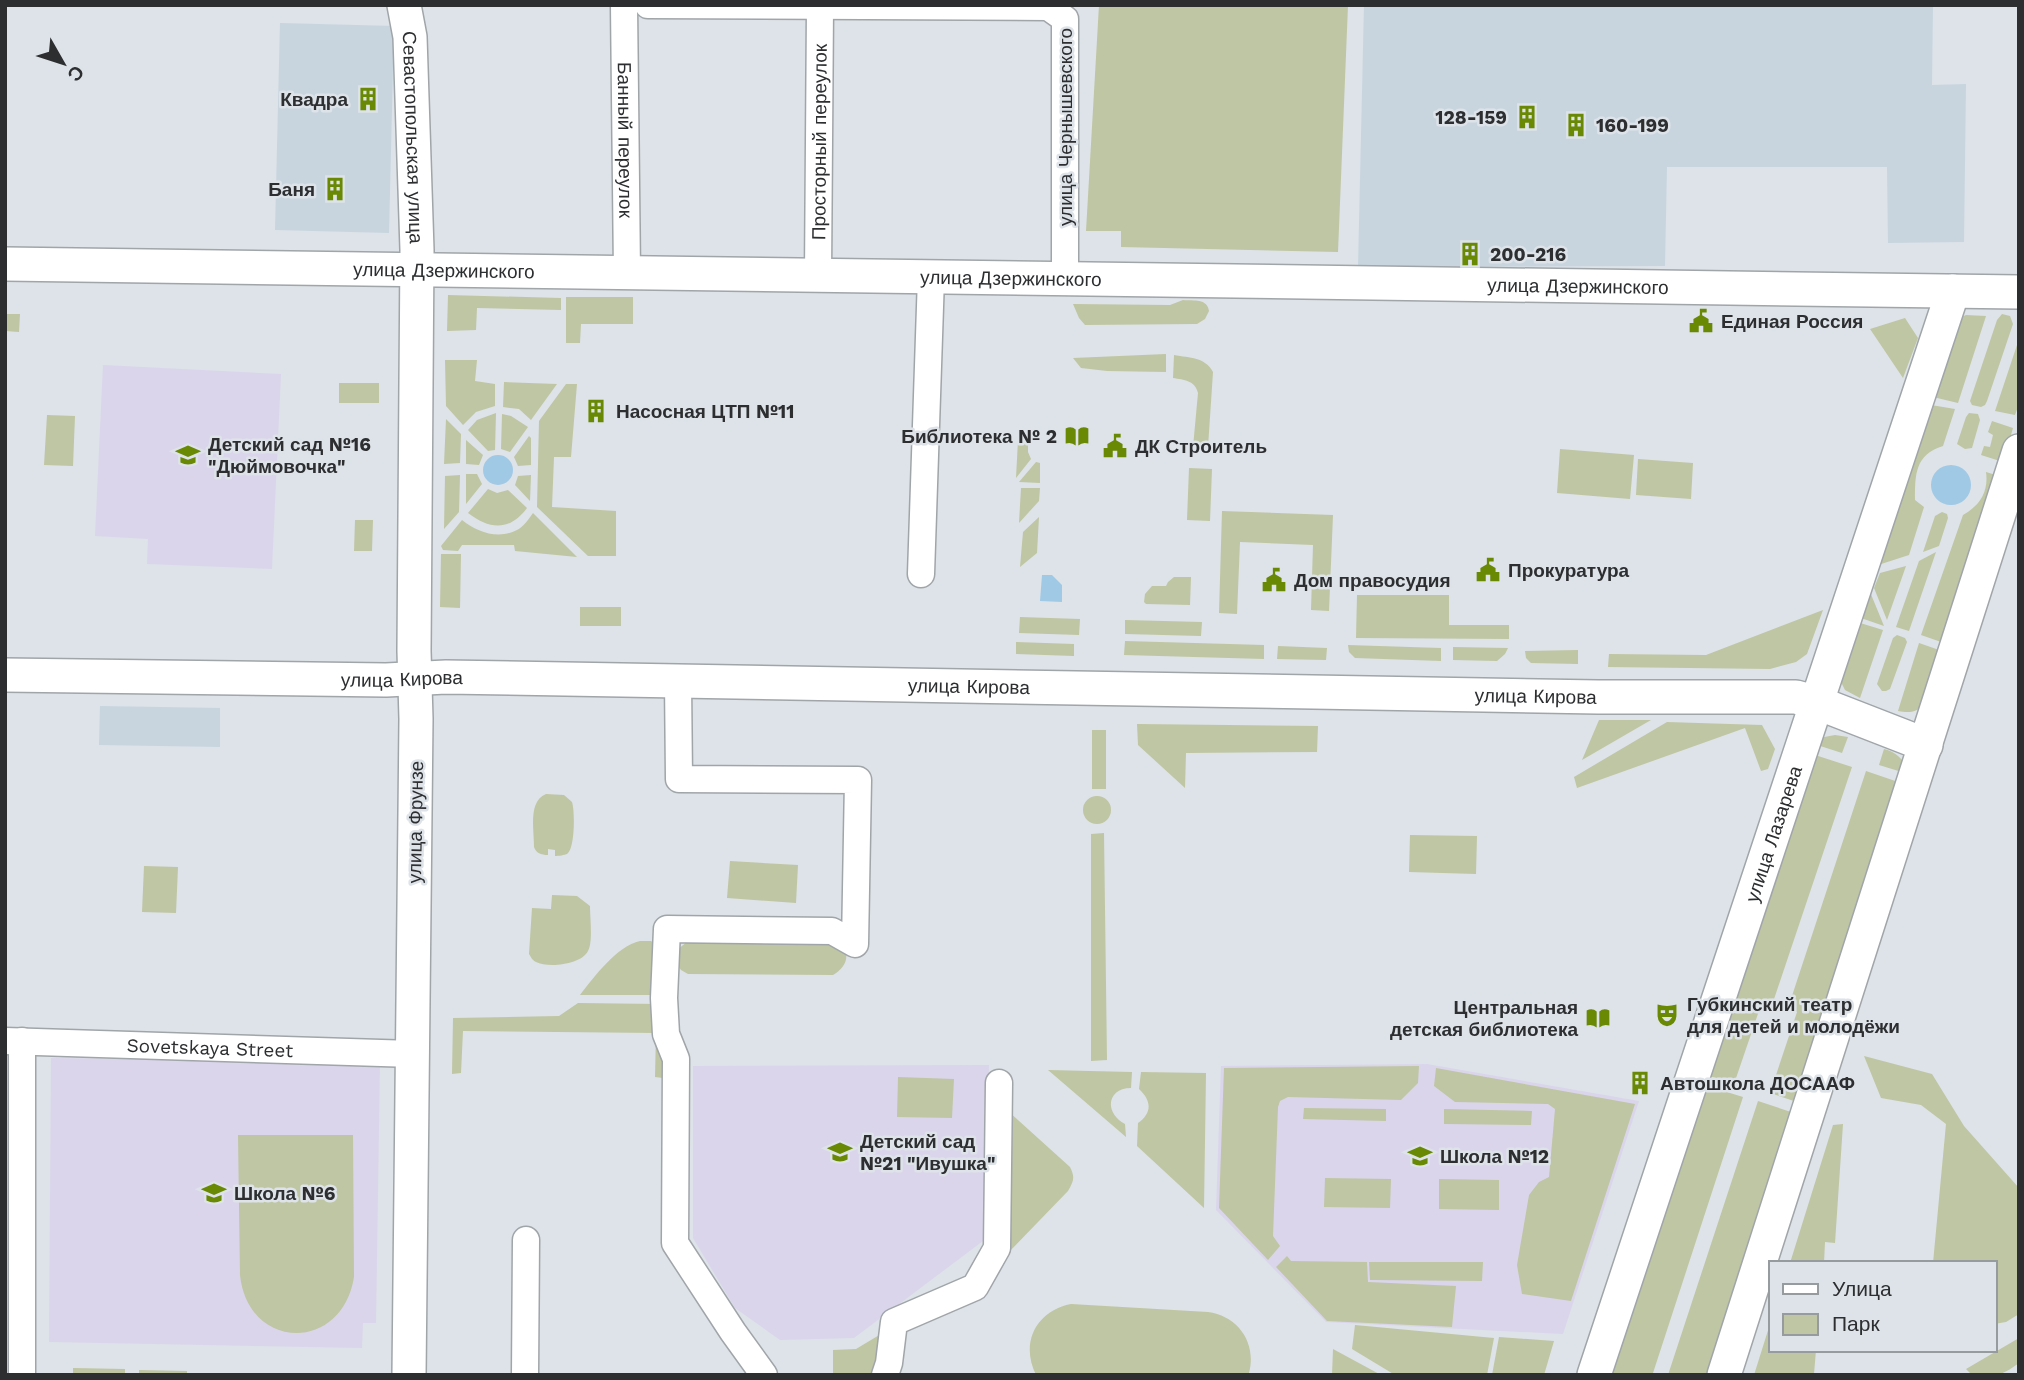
<svg xmlns="http://www.w3.org/2000/svg" width="2024" height="1380" viewBox="0 0 2024 1380" font-family="'Work Sans',sans-serif">
<rect width="100%" height="100%" fill="#dde3e8"/>
<!-- built -->
<path fill="#c8d5de" d="M1364,5H1933L1932,85L1966,84L1964,242L1888,243L1887,167H1667L1665,266L1358,267Z
M280,23L394,26L389,233L275,230Z
M100,706L220,708V747L99,745Z"/>
<!-- education -->
<path fill="#dad5eb" d="M103,365L281,374L272,569L147,564L148,539L95,536Z
M51,1058L380,1062L376,1323H363L362,1348L49,1342Z
M1427,1064L1639,1101L1563,1334L1326,1322L1216,1210L1221,1066Z
M989,1065L983,1241L854,1338L780,1340L735,1308L693,1238V1066Z"/>
<!-- green -->
<path fill="#bfc6a3" d="M1099,5H1348L1338,252L1121,247V231H1086Z
M448,295L561,298V310L477,308L476,330L447,331Z
M566,297H633V324H581L580,343H566Z
M1183,300C1194,301 1207,298 1209,311L1205,319L1197,324L1085,325L1079,318L1073,304L1170,305Z
M5,314H20L19,332L5,331Z
M2002,314L2010,316L2013,324L1987,401L1985,405L1981,407L1972,405L1970,401L1997,320Z
M1966,315L1986,316L1958,403L1933,397L1959,318Z
M1905,318L1918,338L1903,378L1870,329Z
M2019,339V404L2015,415L1995,411Z
M1166,354V372L1107,371L1081,368L1073,358Z
M1174,355C1190,358 1205,357 1213,372L1208,447H1193L1198,393C1195,380 1184,380 1173,378Z
M445,360H477L475,381L495,384V406L476,412L463,425L446,406Z
M504,382L557,384L531,420L519,409L503,407Z
M339,383H379V403H339Z
M566,384H577L571,457H554L552,507L616,511V556H588L537,507L539,421Z
M1931,405L1955,409L1943,446C1915,455 1915,474 1915,500L1924,507L1909,555L1875,566Z
M496,413L495,450L488,451L468,430L477,420Z
M1969,413L1978,414L1980,420L1972,448L1965,449L1957,444L1966,417Z
M502,414L511,416L528,427L510,452L501,449Z
M47,415L75,416L73,466L44,465Z
M446,419L461,434L460,463L444,464Z
M1992,421L2013,428L2003,462L1981,455L1984,446L1990,447L1993,435L1988,432Z
M529,436L531,438V465L518,466L514,457Z
M466,440L483,455L479,465L466,464Z
M1018,440H1028V452L1031,459L1016,478Z
M1560,449L1634,455L1630,499L1557,493Z
M1638,459L1693,463L1691,499L1636,495Z
M1036,462L1040,463V483L1019,482Z
M1189,468L1212,469L1210,521L1187,520Z
M1986,472L1999,476L1944,643L1921,635L1963,515C1979,506 1989,492 1986,472Z
M466,474H477L482,484L466,504Z
M460,475L459,512L444,529L445,476Z
M531,475L530,501L515,485L518,476Z
M1021,488H1040L1039,501L1019,523Z
M488,489L497,493L508,490L527,508C510,531 490,530 468,513Z
M1222,511L1333,515L1329,611L1311,610L1313,545L1240,542L1237,614L1219,613Z
M1942,512L1947,514L1948,518L1939,546L1923,552L1935,516Z
M533,513L577,557L515,551L514,545H462L458,551L443,550L441,546L462,520C477,532 498,540 517,530C523,527 529,519 533,513Z
M1039,517L1037,553L1020,567L1023,532Z
M355,520H373L372,551H354Z
M1936,552L1909,631L1896,627L1919,561Z
M441,554H461L460,608L440,607Z
M1906,566L1887,620L1874,588L1880,573Z
M1174,577H1191L1190,605L1146,604L1144,602L1145,594L1152,586H1166L1168,582Z
M1868,587L1884,626L1858,617Z
M1357,595H1449V625H1509V639L1356,638Z
M580,607H621V626H580Z
M1823,610L1807,654L1796,662L1770,669L1608,667L1609,654L1706,655Z
M1020,617L1080,619L1079,635L1019,633Z
M1125,620L1202,622L1201,636L1125,634Z
M1857,622L1883,630L1860,698L1845,690L1841,682Z
M1897,635L1905,638L1907,642L1890,689L1886,691H1882L1877,684L1893,638Z
M1125,641L1264,645V659L1124,655Z
M1016,642L1074,644V656L1016,654Z
M1919,643L1942,651L1924,705C1915,713 1909,713 1898,711Z
M1348,645L1441,648V661L1355,658L1349,652Z
M1278,646L1327,648L1326,660L1277,659Z
M1453,647L1508,648L1505,654L1497,661L1453,660Z
M1578,650V664L1531,663L1526,658L1525,651Z
M1599,720H1651L1582,760Z
M1667,722L1762,725L1775,749L1768,769L1761,771L1745,728L1577,788L1574,777Z
M1137,724L1318,726L1317,752L1186,753L1185,788L1138,745Z
M1092,730H1106V789H1092Z
M1835,735L1848,737L1842,753L1814,744L1819,738Z
M1884,749C1895,752 1901,757 1907,767L1905,773L1879,765Z
M1812,754L1852,767L1772,1005L1762,1002L1734,1084L1703,1074Z
M1866,771L1904,784L1800,1103L1770,1093L1797,1012L1788,1008Z
M546,794L564,795L572,802C575,811 575,849 567,854C565,855 558,856 555,856V850L548,849V855C541,855 536,853 534,847C534,830 528,801 546,794Z
M1083 810a14 14 0 1 1 28 0a14 14 0 1 1-28 0Z
M1104,833L1107,1060L1091,1061V834Z
M1410,835L1477,836L1476,874L1409,872Z
M730,861L798,865L796,903L727,898Z
M144,866L178,867L176,913L142,912Z
M552,895L577,896L590,906C590,918 593,942 588,951C581,965 548,968 536,962C532,960 531,957 529,954L532,908L551,909Z
M640,941H651L657,945L660,995H580C594,977 617,946 640,941Z
M832,941L846,951C848,963 842,969 833,975L688,974L681,970L677,964L678,949L687,942Z
M578,1003L659,1004L663,1078L655,1077L656,1033L463,1031L461,1073L452,1074L453,1018L559,1016Z
M1864,1056L1932,1074L1964,1126L2019,1188V1314L2006,1322L1994,1324V1263H1933L1946,1124L1921,1105L1881,1098Z
M1419,1066L1418,1083L1401,1100L1288,1097L1280,1101L1278,1107L1273,1236L1280,1246L1268,1260L1219,1208L1224,1068Z
M1436,1068L1635,1104L1571,1301L1522,1294L1517,1265L1529,1195L1539,1182L1549,1177L1555,1109L1548,1104L1455,1102L1434,1086Z
M1048,1070L1132,1072L1131,1088C1108,1088 1103,1112 1125,1124L1126,1137Z
M1141,1072L1206,1073L1204,1208L1137,1146L1138,1123C1152,1113 1152,1101 1139,1089Z
M898,1077L954,1079L952,1118L897,1117Z
M1701,1084L1743,1097L1653,1373L1637,1375H1603Z
M1758,1101L1797,1114L1713,1375H1668Z
M1304,1108L1386,1109V1121L1303,1119Z
M1444,1109L1532,1111L1531,1125L1444,1124Z
M1009,1112L1070,1167C1075,1177 1074,1181 1068,1191L1007,1254Z
M1843,1124L1835,1243L1825,1242L1824,1263H1790L1833,1125Z
M238,1135H353L354,1277C342,1353 248,1351 240,1275Z
M1325,1178L1391,1179L1390,1208L1324,1207Z
M1439,1179L1499,1180V1210L1439,1209Z
M1287,1256L1291,1261L1367,1262L1368,1282L1456,1286L1452,1327L1327,1321L1276,1267Z
M1369,1262H1483L1482,1281L1370,1280Z
M1071,1304L1208,1312C1238,1316 1257,1343 1249,1373L1248,1375H1036C1020,1343 1036,1311 1071,1304Z
M1770,1324V1350H1816L1814,1374L1754,1375Z
M1355,1325L1494,1338L1487,1375H1395L1352,1349Z
M886,1331L878,1375H833V1350L856,1349Z
M1499,1337L1554,1341L1544,1375H1492Z
M2019,1338V1363C1999,1378 1995,1375 1972,1375L1966,1369Z
M1333,1349L1381,1375H1332Z
M73,1368L125,1369V1375H73Z
M139,1370L187,1371V1375H139Z"/>
<!-- water -->
<path fill="#a0c9e6" d="M483 470a15 15 0 1 1 30 0a15 15 0 1 1-30 0Z
M1931 485a20 20 0 1 1 40 0a20 20 0 1 1-40 0Z
M1042,575H1052L1062,585V602L1040,601Z"/>
<g fill="none" stroke-linecap="round" stroke-linejoin="round">
<!-- minor casing -->
<g stroke="#a0a5a9" stroke-width="29">
<g id="minor">
<path id="s1" d="M624,5L627,273"/>
<path d="M648,5L1048,7L1065,19V279"/>
<path id="s2" d="M818,275L820,7"/>
<path d="M921,574L931,277"/>
<path d="M678,681L679,779L858,780L855,944L832,931L667,929L664,998L666,1034L676,1059L675,1243L733,1332L764,1375"/>
<path id="s3" d="M5,1041L413,1054"/>
<path d="M22,1041V1375"/>
<path d="M525,1375L526,1240"/>
<path d="M885,1375L889,1363L894,1322L975,1287L997,1248L999,1083"/>
</g>
</g>
<!-- major casing -->
<g stroke="#a0a5a9" stroke-width="36">
<g id="major">
<path id="s4" d="M404,5L410,37L417,250L414,651L416,719L409,1375"/>
<path id="s5" d="M5,264L2019,292"/>
<path id="s6" d="M5,675L386,680L446,677L1598,697H1796L1818,703L1926,745"/>
<path id="s7" d="M1594,1375L1953,291"/>
<path d="M1724,1375L2019,451"/>
</g>
</g>
<!-- minor -->
<use href="#minor" stroke="#fff" stroke-width="26"/>
<!-- major -->
<use href="#major" stroke="#fff" stroke-width="33"/>
</g>
<!-- icons -->
<defs>
<g id="building-bare" transform="scale(1.89)"><path d="M-4-6H4V6H1V3H-1V6H-4ZM-2.5-4.3h1.7v1.8h-1.7ZM.8-4.3h1.7v1.8H.8ZM-2.5-1h1.7V.8h-1.7ZM.8-1h1.7V.8H.8Z" fill="#698803" stroke="#dde3e8" stroke-width="2.5" paint-order="stroke"/></g>
<g id="civic-bare" transform="scale(1.89)"><path d="M-.6-6.5H3V-4.5H.6V-3L4-1V1h2V6H-6V1h2V-1L-.6-3ZM-1.2 2.5V6h2.4V2.5Z" fill="#698803" stroke="#dde3e8" stroke-width="2.5" paint-order="stroke"/></g>
<g id="library-bare" transform="scale(1.89)"><path d="M-6-4Q-3-5.5-.7-3.5V5Q-3 3-6 4ZM6-4Q3-5.5 .7-3.5V5Q3 3 6 4Z" fill="#698803" stroke="#dde3e8" stroke-width="2.5" paint-order="stroke"/></g>
<g id="school-bare" transform="scale(1.89)"><path d="M0-5L7-2L0 1L-7-2ZM-4 1L0 2.5L4 1V4Q0 6-4 4Z" fill="#698803" stroke="#dde3e8" stroke-width="2.5" paint-order="stroke"/></g>
<g id="theatre-bare" transform="scale(1.89)"><path d="M-5-5.5Q0-4 5-5.5V0Q5 5 0 6Q-5 5-5 0ZM-3.3-2.5H-1v1.5H-3.3ZM1-2.5H3.3v1.5H1ZM-2.8 1Q0 5.5 2.8 1Z" fill="#698803" stroke="#dde3e8" stroke-width="2.5" paint-order="stroke"/></g>
</defs>
<g fill-rule="evenodd">
<use href="#building-bare" x="368" y="99"/>
<use href="#building-bare" x="1527" y="117"/>
<use href="#building-bare" x="1576" y="125"/>
<use href="#building-bare" x="335" y="189"/>
<use href="#building-bare" x="1470" y="254"/>
<use href="#civic-bare" x="1701" y="321"/>
<use href="#building-bare" x="596" y="411"/>
<use href="#library-bare" x="1077" y="436"/>
<use href="#civic-bare" x="1115" y="446"/>
<use href="#school-bare" x="188" y="455"/>
<use href="#civic-bare" x="1488" y="570"/>
<use href="#civic-bare" x="1274" y="580"/>
<use href="#theatre-bare" x="1667" y="1015"/>
<use href="#library-bare" x="1598" y="1018"/>
<use href="#building-bare" x="1640" y="1083"/>
<use href="#school-bare" x="840" y="1152"/>
<use href="#school-bare" x="1420" y="1156"/>
<use href="#school-bare" x="214" y="1193"/>
</g>
<g text-anchor="middle" stroke-width="5" stroke-linejoin="round" paint-order="stroke">
<!-- poi labels -->
<g font-size="19" font-weight="bold" fill="#2c2e30" stroke="#dde3e8" text-anchor="start">
<text x="348" y="106" text-anchor="end">Квадра</text>
<text x="1507" y="124" text-anchor="end">128-159</text>
<text x="1596" y="132">160-199</text>
<text x="315" y="196" text-anchor="end">Баня</text>
<text x="1490" y="261">200-216</text>
<text x="1721" y="328">Единая Россия</text>
<text x="616" y="418">Насосная ЦТП №11</text>
<text x="1057" y="443" text-anchor="end">Библиотека № 2</text>
<text x="208" y="451">Детский сад №16<tspan x="208" dy="22">"Дюймовочка"</tspan></text>
<text x="1135" y="453">ДК Строитель</text>
<text x="1508" y="577">Прокуратура</text>
<text x="1294" y="587">Дом правосудия</text>
<text x="1687" y="1011">Губкинский театр<tspan x="1687" dy="22">для детей и молодёжи</tspan></text>
<text x="1578" y="1014" text-anchor="end">Центральная<tspan x="1578" dy="22">детская библиотека</tspan></text>
<text x="1660" y="1090">Автошкола ДОСААФ</text>
<text x="860" y="1148">Детский сад<tspan x="860" dy="22">№21 "Ивушка"</tspan></text>
<text x="1440" y="1163">Школа №12</text>
<text x="234" y="1200">Школа №6</text>
</g>
<!-- street labels -->
<g font-size="19" fill="#2c2e30" stroke="#dde3e8">
<text transform="translate(1065 127) rotate(-90)" y="7">улица Чернышевского</text>
<text dy="7" stroke="none"><textPath href="#s4" startOffset="133">Севастопольская улица</textPath></text>
<text dy="7" stroke="none"><textPath href="#s1" startOffset="135">Банный переулок</textPath></text>
<text dy="7" stroke="none"><textPath href="#s2" startOffset="133">Просторный переулок</textPath></text>
<text dy="7" stroke="none"><textPath href="#s5" startOffset="439">улица Дзержинского</textPath></text>
<text dy="7" stroke="none"><textPath href="#s5" startOffset="1006">улица Дзержинского</textPath></text>
<text dy="7" stroke="none"><textPath href="#s5" startOffset="1573">улица Дзержинского</textPath></text>
<text dy="7" stroke="none"><textPath href="#s6" startOffset="397">улица Кирова</textPath></text>
<text dy="7" stroke="none"><textPath href="#s6" startOffset="964">улица Кирова</textPath></text>
<text dy="7" stroke="none"><textPath href="#s6" startOffset="1531">улица Кирова</textPath></text>
<text transform="translate(415 822) rotate(-89)" y="7">улица Фрунзе</text>
<text dy="7" stroke="none"><textPath href="#s7" startOffset="570">улица Лазарева</textPath></text>
<text dy="7" stroke="none"><textPath href="#s3" startOffset="205">Sovetskaya Street</textPath></text>
</g>
</g>
<!-- border -->
<rect width="2024" height="1380" fill="none" stroke="#2c2e30" stroke-width="14"/>
<!-- legend -->
<rect x="1769" y="1261" width="228" height="91" fill="#dde3e8" stroke="#969b9e" stroke-width="2"/>
<rect x="1783" y="1284" width="35" height="10" fill="#ffffff" stroke="#969b9e" stroke-width="2"/>
<text x="1832" y="1296" font-size="21" fill="#2c2e30">Улица</text>
<rect x="1783" y="1314" width="35" height="21" fill="#bfc6a3" stroke="#969b9e" stroke-width="2"/>
<text x="1832" y="1331" font-size="21" fill="#2c2e30">Парк</text>
<!-- north arrow -->
<g transform="translate(63 63) rotate(129)" stroke="#dde3e8" stroke-width="5" paint-order="stroke">
<path d="M0-5L12 26L0 18L-12 26Z" fill="#2c2e30"/>
<text y="-10" font-size="19" font-weight="bold" text-anchor="middle" fill="#2c2e30">С</text>
</g>
</svg>
